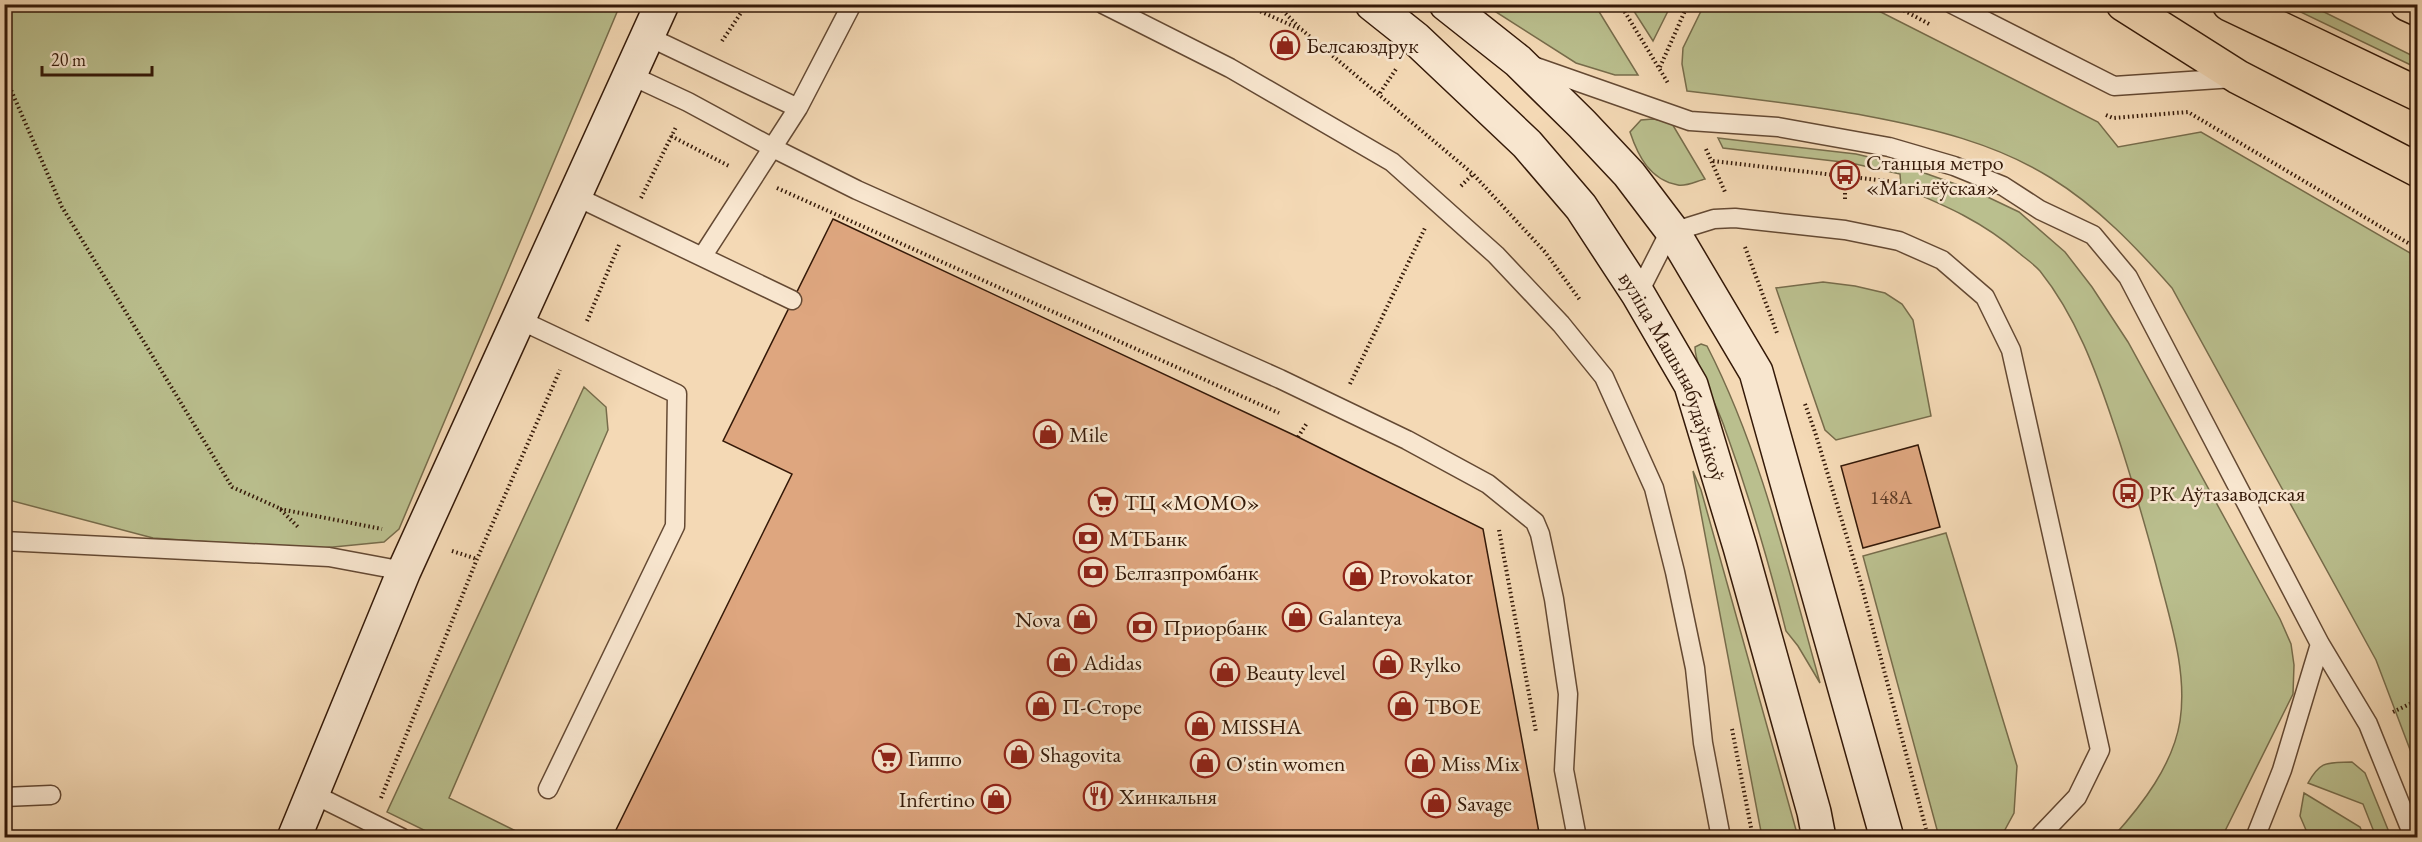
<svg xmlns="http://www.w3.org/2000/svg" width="2422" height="842" viewBox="0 0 2422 842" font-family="'EB Garamond',serif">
<rect width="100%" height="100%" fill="#f4d9b5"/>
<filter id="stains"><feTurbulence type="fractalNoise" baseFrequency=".00333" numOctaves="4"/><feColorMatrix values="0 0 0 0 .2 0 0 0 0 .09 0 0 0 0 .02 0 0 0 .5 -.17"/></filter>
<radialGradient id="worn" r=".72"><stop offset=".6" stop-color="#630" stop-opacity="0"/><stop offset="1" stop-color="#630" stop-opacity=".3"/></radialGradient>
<!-- green -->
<path fill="#babf8e" stroke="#776c4b" stroke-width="1.5" d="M4,5H620L399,529L384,542L313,549L153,538L5,499Z
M1485,5H1595L1638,75H1615L1576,63Z
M1630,5H1671L1653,41Z
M1704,5H1867L2098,122L2118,147L2201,132L2417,257V768L2376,660L2172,288C2136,247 2098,207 2051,178C1995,143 1931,128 1867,116C1807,105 1747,98 1687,91L1682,64L1683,48Z
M2286,5H2310L2417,58V68Z
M1653,119L1671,122L1705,179C1697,181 1685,187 1678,185C1650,180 1638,156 1630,132L1641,120Z
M1718,138L1856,154L1902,165L1975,191L2019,212L2065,252L2092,287L2128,342L2280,619L2291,644L2294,665L2293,694L2222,837H2113C2142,805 2173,765 2180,721C2188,669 2168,614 2156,565C2143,518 2130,472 2114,425C2096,371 2076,316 2040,271C2034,264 2026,259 2019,253C1982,221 1946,206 1901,187L1900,174L1851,163L1723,148Z
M1823,282L1855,286L1885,293L1902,304L1913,320L1931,416L1836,440L1825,430L1776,288Z
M1701,344L1707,346C1761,451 1788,569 1820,683L1798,646L1786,631C1769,563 1749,495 1725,429C1718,407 1695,367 1695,347Z
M584,387L606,407L608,430L449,798L528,837H438L387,812Z
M1693,471L1701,490L1798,837H1762Z
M1946,533L2017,766L2014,813L2001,837H1939L1863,556Z
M2352,762L2365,773L2391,837H2376L2363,804L2308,783C2321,760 2327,763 2352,762Z
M2304,793L2360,827L2364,837H2309L2300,816Z"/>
<!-- building -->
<path fill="#dea67f" stroke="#341908" stroke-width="1.5" d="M833,219L1298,437L1483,529L1540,838H612L792,474L723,441Z
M1918,445L1940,527L1863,548L1841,466Z"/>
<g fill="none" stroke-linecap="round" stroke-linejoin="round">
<!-- lane casing -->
<g stroke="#644933" stroke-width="21">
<path id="lane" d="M1103,4L1230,68L1392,162L1496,255L1561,324L1604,377L1654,488L1675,572L1695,668L1703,743L1721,838
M1952,4L2114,86L2234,78
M647,36L798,108
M1533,66L1690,121L1778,127L1889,147L1954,166L2003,186L2040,210L2093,235L2128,277L2320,644L2368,724L2414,838
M630,75L688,102L773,148L857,190L1280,379L1407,440L1488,484L1535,522L1540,534L1554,599L1568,694L1564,770L1577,838
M575,196L792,300
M702,257L798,108L852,4
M1638,294L1669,233L1714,219L1735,218L1845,230L1899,241L1942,260L1985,297L2011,350L2100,750L2077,797L2038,838
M518,319L677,394L675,526L548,789
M4,541L329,557L404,571
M311,793L402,838
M4,797L51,795
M2255,838L2282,770L2320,644"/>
</g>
<!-- secondary casing -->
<g stroke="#341908" stroke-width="36">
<g id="secondary">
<path id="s1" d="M1372,4L1416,39L1527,144L1581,207L1638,294L1691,385L1740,547L1814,812L1819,838"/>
<path d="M1446,4L1518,61L1582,124L1629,174L1673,232L1756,372L1887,838"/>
<path d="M294,838L404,571L662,4"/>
</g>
</g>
<!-- primary casing -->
<g stroke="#341908" stroke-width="36">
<path id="primary" d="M2123,4L2238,77L2418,170
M2229,4L2418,94
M2407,4L2418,9"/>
</g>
<!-- path -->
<path stroke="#341908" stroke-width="4" stroke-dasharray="1.5 3" stroke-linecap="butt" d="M1244,4L1302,30L1473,174L1545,252L1580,300
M1276,4L1299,27
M1620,4L1668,83
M1892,4L1931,25
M722,41L747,4
M1660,67L1688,4
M4,74L62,207L232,487L279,508L298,527
M1380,93L1396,69
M2106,115L2113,118L2188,112L2418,249
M671,136L729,166
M1706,149L1725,192
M1713,161L1895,182
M1845,175V202
M1461,186L1473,174
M777,188L1279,413
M641,198L676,127
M1745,247L1777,333
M587,321L619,245
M1350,384L1425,228
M1805,404L1815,432L1862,587L1926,829
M1298,437L1307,423
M280,509L382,529
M1499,530L1536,732
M452,551L477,559
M2393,712L2418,700
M1732,729L1753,838
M381,798L477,559L560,370"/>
<!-- lane -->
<use href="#lane" stroke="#f8e6cf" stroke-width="18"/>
<!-- secondary -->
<use href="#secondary" stroke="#f8e6cf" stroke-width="33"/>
<!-- primary -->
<use href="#primary" stroke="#f4d9b5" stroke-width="33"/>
</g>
<!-- icons -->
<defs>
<g id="shop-ring" transform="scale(1.5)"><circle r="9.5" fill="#f8e6cf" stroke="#8f2418" stroke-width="1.5"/><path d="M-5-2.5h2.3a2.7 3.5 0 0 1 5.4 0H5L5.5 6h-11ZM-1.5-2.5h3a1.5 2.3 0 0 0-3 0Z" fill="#8f2418"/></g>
<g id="bus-ring" transform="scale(1.5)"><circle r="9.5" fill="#f8e6cf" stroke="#8f2418" stroke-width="1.5"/><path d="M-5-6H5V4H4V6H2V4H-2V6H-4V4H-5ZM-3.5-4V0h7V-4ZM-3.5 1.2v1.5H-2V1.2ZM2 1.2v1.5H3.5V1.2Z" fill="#8f2418"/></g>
<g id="supermarket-ring" transform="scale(1.5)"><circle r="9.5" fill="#f8e6cf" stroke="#8f2418" stroke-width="1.5"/><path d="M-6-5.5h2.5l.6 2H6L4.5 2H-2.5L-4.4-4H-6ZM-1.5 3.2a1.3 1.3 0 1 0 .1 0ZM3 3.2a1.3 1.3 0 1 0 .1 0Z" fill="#8f2418"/></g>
<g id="bank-ring" transform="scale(1.5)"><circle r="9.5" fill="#f8e6cf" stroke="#8f2418" stroke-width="1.5"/><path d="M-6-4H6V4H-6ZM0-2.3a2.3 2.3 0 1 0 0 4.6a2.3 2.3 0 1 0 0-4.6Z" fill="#8f2418"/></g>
<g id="restaurant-ring" transform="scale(1.5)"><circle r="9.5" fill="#f8e6cf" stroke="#8f2418" stroke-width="1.5"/><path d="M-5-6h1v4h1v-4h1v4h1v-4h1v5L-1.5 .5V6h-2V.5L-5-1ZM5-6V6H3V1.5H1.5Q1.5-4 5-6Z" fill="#8f2418"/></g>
</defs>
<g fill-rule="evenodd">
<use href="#shop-ring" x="1285" y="45"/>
<use href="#bus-ring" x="1845" y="175"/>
<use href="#shop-ring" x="1048" y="434"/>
<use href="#bus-ring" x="2128" y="493"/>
<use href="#supermarket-ring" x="1103" y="502"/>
<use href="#bank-ring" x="1088" y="538"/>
<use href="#bank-ring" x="1093" y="572"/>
<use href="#shop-ring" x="1358" y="576"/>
<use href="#shop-ring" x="1297" y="617"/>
<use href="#shop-ring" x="1082" y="619"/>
<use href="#bank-ring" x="1142" y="627"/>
<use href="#shop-ring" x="1062" y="662"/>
<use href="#shop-ring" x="1388" y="664"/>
<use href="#shop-ring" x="1225" y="672"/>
<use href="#shop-ring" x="1041" y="706"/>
<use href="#shop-ring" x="1403" y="706"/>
<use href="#shop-ring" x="1200" y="726"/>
<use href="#shop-ring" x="1019" y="754"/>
<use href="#supermarket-ring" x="887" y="758"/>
<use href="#shop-ring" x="1205" y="763"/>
<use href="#shop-ring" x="1420" y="763"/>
<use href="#restaurant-ring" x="1098" y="796"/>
<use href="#shop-ring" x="996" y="799"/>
<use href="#shop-ring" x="1436" y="803"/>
</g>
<g text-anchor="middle" stroke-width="5" stroke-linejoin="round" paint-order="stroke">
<!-- number labels -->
<g font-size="20" fill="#5e3c26">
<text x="1891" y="504">148А</text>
</g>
<!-- poi labels -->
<g font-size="22" fill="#341908" stroke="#f8e6cf" text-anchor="start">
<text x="1306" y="53">Белсаюздрук</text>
<text x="1866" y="170">Станцыя метро<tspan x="1866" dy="25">«Магілёўская»</tspan></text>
<text x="1069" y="442">Mile</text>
<text x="2149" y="501">РК Аўтазаводская</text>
<text x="1124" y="510">ТЦ «МОМО»</text>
<text x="1109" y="546">МТБанк</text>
<text x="1114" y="580">Белгазпромбанк</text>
<text x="1379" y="584">Provokator</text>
<text x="1318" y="625">Galanteya</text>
<text x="1061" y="627" text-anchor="end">Nova</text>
<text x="1163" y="635">Приорбанк</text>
<text x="1083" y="670">Adidas</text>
<text x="1409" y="672">Rylko</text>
<text x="1246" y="680">Beauty level</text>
<text x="1062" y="714">П-Сторе</text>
<text x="1424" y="714">ТВОЕ</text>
<text x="1221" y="734">MISSHA</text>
<text x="1040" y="762">Shagovita</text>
<text x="908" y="766">Гиппо</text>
<text x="1226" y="771">O'stin women</text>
<text x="1441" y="771">Miss Mix</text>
<text x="1119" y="804">Хинкальня</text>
<text x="975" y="807" text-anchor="end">Infertino</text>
<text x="1457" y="811">Savage</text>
</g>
<!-- street labels -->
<g font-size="22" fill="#341908" stroke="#f8e6cf">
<text dy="8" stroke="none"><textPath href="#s1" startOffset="486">вуліца Машынабудаўнікоў</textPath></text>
</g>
</g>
<!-- margin -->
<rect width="2422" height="842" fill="none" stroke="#f4d9b5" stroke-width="24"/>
<rect x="6" y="6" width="2410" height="830" fill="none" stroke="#341908" stroke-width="3"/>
<rect x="12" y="12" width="2398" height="818" fill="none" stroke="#341908" stroke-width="1.5"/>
<!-- scale -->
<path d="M42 66v9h110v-9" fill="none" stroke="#341908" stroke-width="3"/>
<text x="51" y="66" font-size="18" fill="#341908" stroke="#f8e6cf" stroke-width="4.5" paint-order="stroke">20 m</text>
<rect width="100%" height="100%" filter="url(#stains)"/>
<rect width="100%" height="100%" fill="url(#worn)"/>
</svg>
